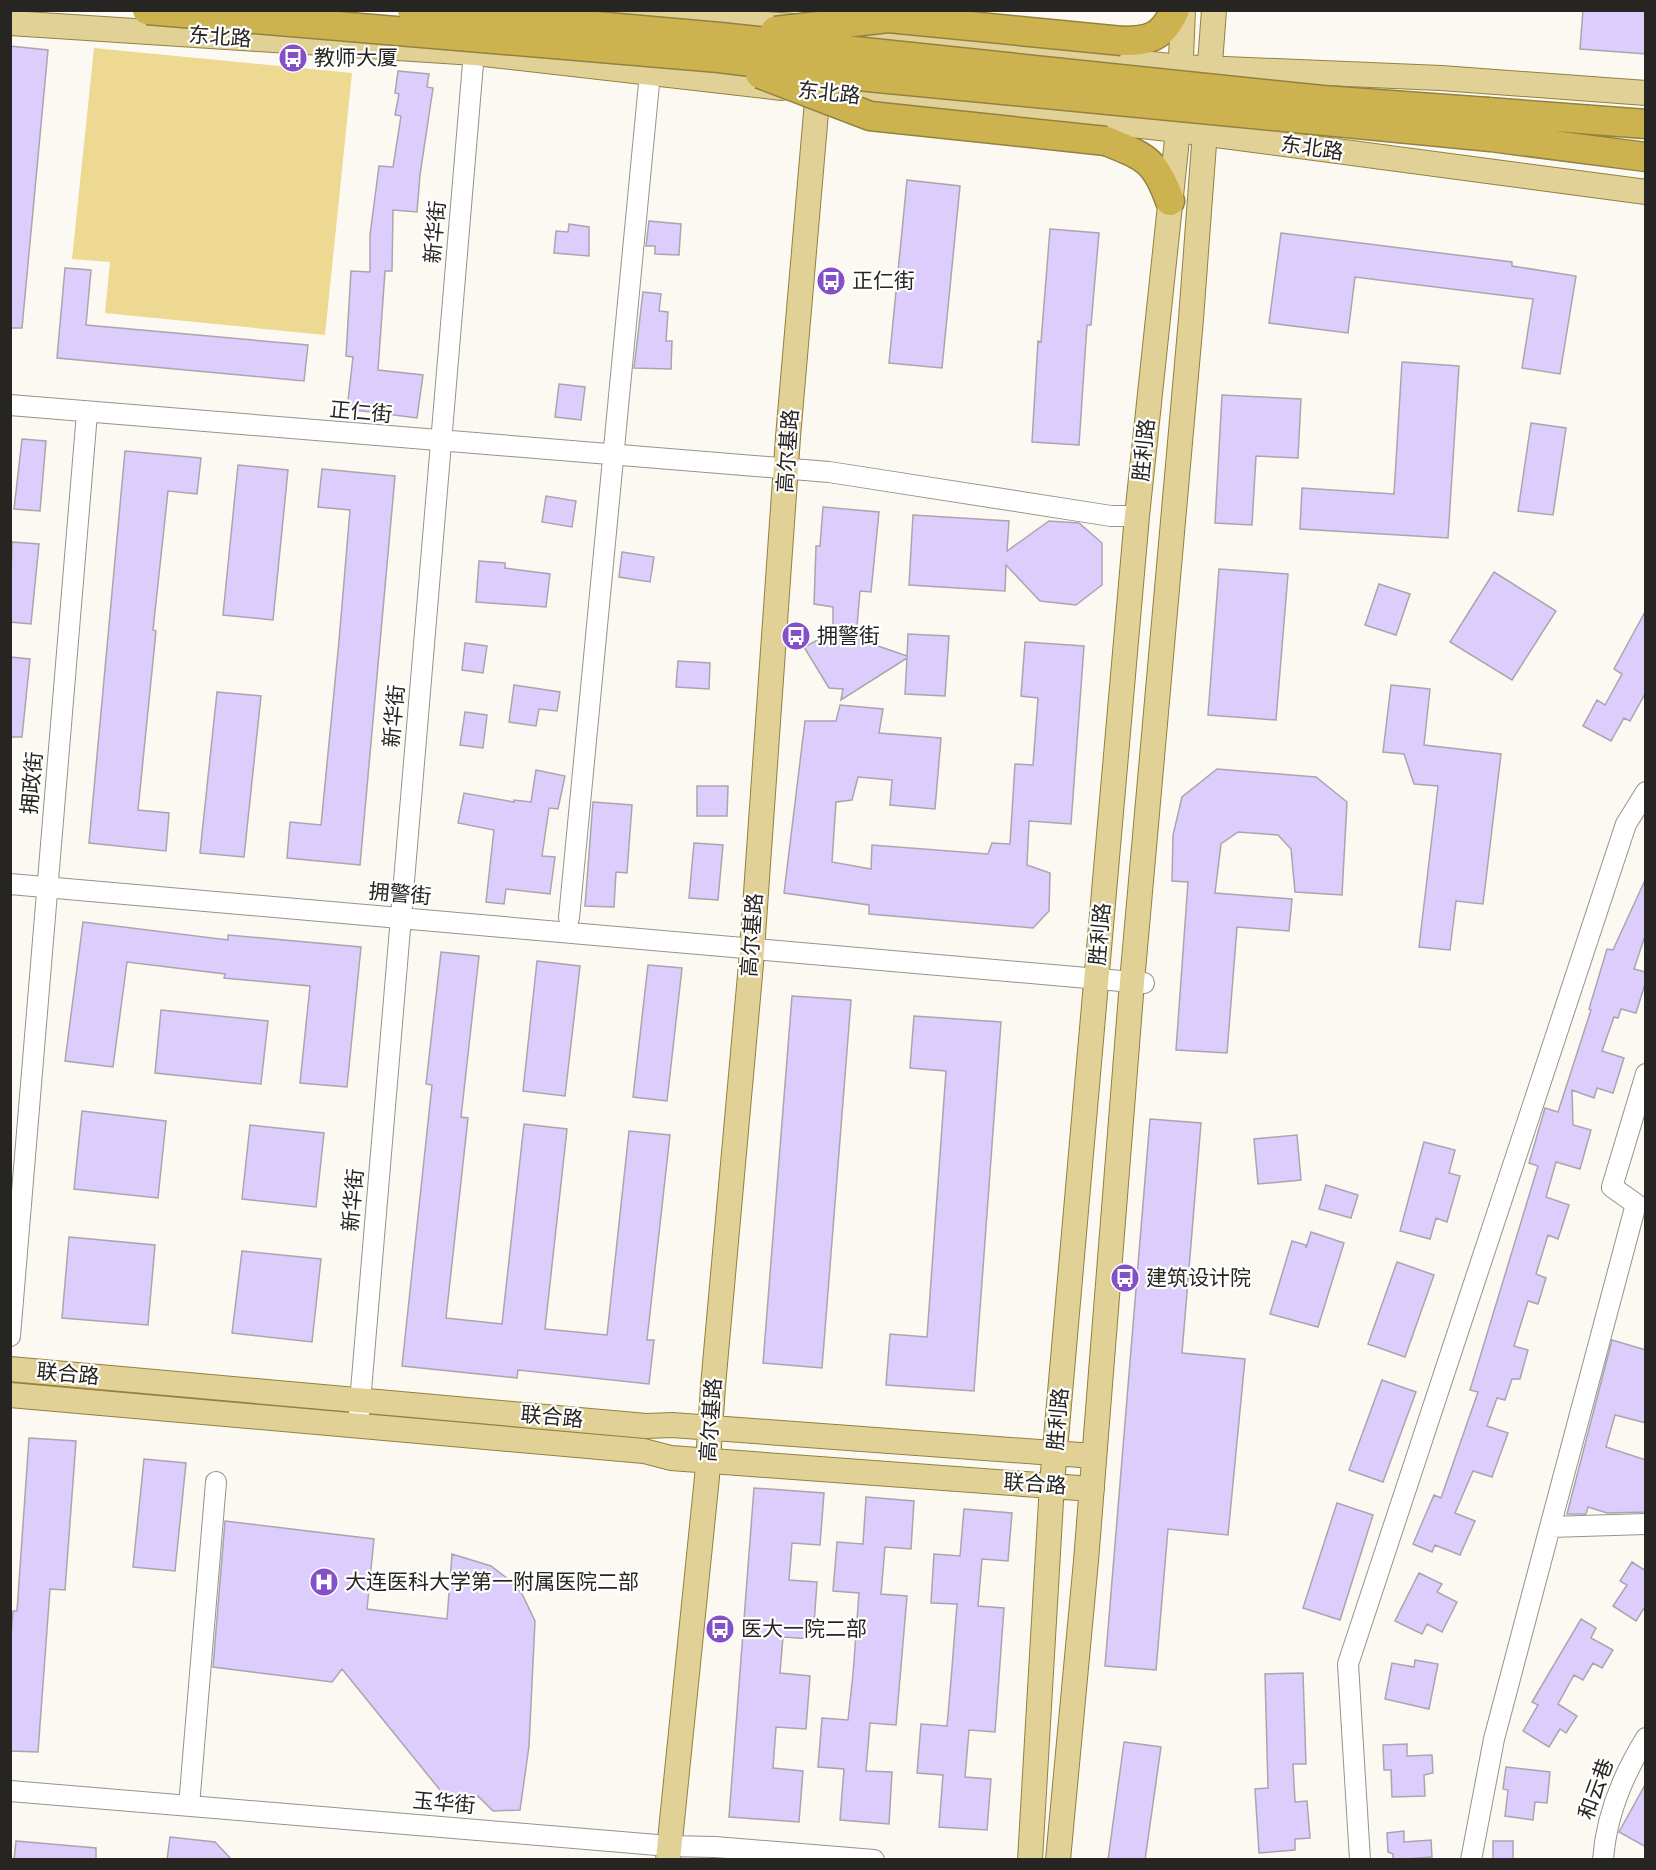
<svg xmlns="http://www.w3.org/2000/svg" width="1656" height="1870" viewBox="0 0 1656 1870" font-family="Quicksand,'Noto Sans SC',sans-serif">
<rect width="100%" height="100%" fill="#fbf9f1"/>
<!-- green -->
<path fill="#edd992" d="M94,48L352,73L325,335L105,313L110,262L72,259Z"/>
<!-- building -->
<path fill="#dccdfc" stroke="#a8a6ae" stroke-width="1.5" d="M1583,10H1646V54L1580,49Z
M10,46L48,50L22,328H10Z
M398,71L429,74L427,87L433,88L420,175L417,212L393,210L392,271H385L378,370L423,375L417,418L347,409L353,357L346,356L351,271L370,272V235L379,166L393,167L401,116L395,115L399,94L395,93Z
M907,180L960,186L942,368L889,363Z
M649,221L681,224L679,255L655,254V246H646Z
M569,224L589,227V256L554,253L556,231L568,232Z
M1050,229L1099,233L1091,325H1087L1079,445L1032,442L1038,341L1041,342Z
M1281,233L1512,262V266L1576,276L1560,374L1522,368L1533,299L1355,277L1348,333L1269,323Z
M65,268L91,270L86,325L308,345L304,381L57,358Z
M643,292L661,294L659,311L668,312L666,341H672L671,369L634,368Z
M1402,362L1459,366L1448,538L1300,529L1302,488L1394,494Z
M559,384L585,387L581,420L555,417Z
M1222,395L1301,399L1298,458L1256,456L1252,525L1215,523Z
M1531,423L1566,428L1553,515L1518,511Z
M22,439L46,441L40,511L14,509Z
M125,451L201,458L197,494L168,491L153,630L156,631L138,810L169,813L166,851L89,843Z
M238,465L288,470L273,620L223,615Z
M322,469L395,476L360,865L287,858L290,822L321,825L339,641L350,510L318,507Z
M546,496L576,501L572,527L542,522Z
M823,507L879,512L871,592L860,591L857,626L878,646L907,656L908,634L949,636L945,696L905,694L907,658L841,700L843,689L829,688L804,647L833,632V607L814,604L816,546H820Z
M913,515L1009,521L1007,551L1049,521L1079,523L1102,543V585L1076,605L1040,601L1006,565L1005,591L909,585Z
M12,542L39,544L31,624L10,622Z
M622,552L654,557L650,582L619,577Z
M479,561L505,563V568L550,574L546,607L476,602Z
M1219,569L1288,574L1276,720L1208,715Z
M1494,572L1556,611L1512,680L1450,642Z
M1379,584L1410,594L1396,635L1365,625Z
M1646,610V692L1630,721L1624,718L1611,741L1583,726L1597,700L1605,705L1622,674L1614,669Z
M1025,642L1084,646L1071,824L1029,821L1027,865L1050,873L1049,911L1033,928L869,914V905L784,893L805,721H836L840,705L883,709L879,733L941,738L935,809L890,805L892,780L858,777L852,800L836,802L832,862L871,869L872,845L988,854L992,843L1010,844L1015,764L1033,765L1038,698L1021,696Z
M465,643L487,646L483,673L462,670Z
M10,657L30,659L22,737H10Z
M678,661L710,663L709,689L676,687Z
M514,685L560,692L557,711L539,709L536,726L509,722Z
M1391,685L1430,689L1424,745L1501,754L1483,904L1456,901L1450,950L1419,947L1438,786L1414,784L1404,754L1383,752Z
M217,692L261,696L244,857L200,853Z
M465,712L487,715L483,748L460,745Z
M1217,769L1316,777L1347,802L1342,895L1295,892L1291,849L1278,835L1238,832L1221,844L1215,893L1292,899L1289,931L1237,927L1227,1053L1176,1050L1188,882L1172,881L1173,835L1182,797Z
M536,770L565,776L558,809L549,808L542,856L555,857L550,894L506,889L504,904L486,902L494,830L458,823L464,793L514,802V800L531,802Z
M697,786H728L727,816H697Z
M593,802L632,805L627,873L616,872L614,907L585,906Z
M694,843L723,845L718,900L689,898Z
M1646,878V933L1634,969L1646,972V981L1636,1013L1621,1009L1618,1018L1614,1017L1602,1051L1624,1058L1613,1093L1597,1088L1594,1098L1572,1090L1573,1125L1591,1130L1580,1169L1556,1162L1546,1197L1569,1205L1558,1239L1548,1235L1536,1274L1546,1278L1538,1304L1528,1301L1514,1346L1528,1350L1520,1379H1512L1505,1400L1497,1398L1487,1426L1508,1433L1492,1477L1473,1471L1455,1513L1475,1521L1460,1555L1435,1545L1432,1552L1413,1544L1434,1495L1441,1498L1478,1392L1470,1390L1538,1166L1529,1163L1545,1108L1558,1112L1591,1010L1589,1009L1607,949L1613,950Z
M83,922L228,940V935L361,947L347,1087L300,1083L310,986L224,978L225,974L127,962L113,1067L65,1061Z
M441,952L479,956L461,1117L468,1118L446,1318L502,1324L524,1124L567,1129L545,1329L607,1335L629,1131L670,1135L647,1340H654L649,1384L518,1370L517,1378L402,1366L432,1085L426,1084Z
M537,961L580,966L565,1096L523,1091Z
M648,965L682,968L667,1101L633,1097Z
M792,996L851,1000L822,1368L763,1363Z
M161,1010L268,1021L261,1084L155,1073Z
M914,1016L1001,1022L974,1391L886,1385L890,1334L927,1337L946,1071L910,1068Z
M82,1111L166,1121L158,1198L74,1189Z
M1150,1119L1201,1123L1182,1353L1245,1359L1228,1535L1168,1529L1156,1670L1105,1666Z
M250,1125L324,1133L316,1207L242,1199Z
M1297,1135L1301,1180L1258,1184L1254,1139Z
M1424,1142L1455,1150L1449,1173L1460,1176L1447,1222L1436,1218L1430,1239L1400,1231Z
M1326,1185L1358,1195L1351,1218L1319,1209Z
M1311,1232L1344,1243L1318,1327L1270,1314L1292,1241L1306,1245V1248Z
M69,1237L155,1245L148,1325L62,1318Z
M242,1251L321,1259L312,1342L232,1333Z
M1397,1262L1434,1275L1405,1357L1368,1344Z
M1612,1340L1646,1350V1423L1615,1415L1606,1447L1646,1460V1512L1607,1513L1588,1507L1586,1514H1567Z
M1382,1380L1416,1392L1383,1482L1349,1470Z
M29,1438L76,1441L65,1590L50,1589L38,1752L10,1751V1650L13,1611H17Z
M144,1459L186,1463L175,1571L133,1567Z
M754,1488L824,1493L820,1545L792,1543L789,1580L817,1582L813,1639L783,1637L780,1673L810,1676L806,1729L776,1727L773,1768L803,1771L799,1822L729,1817Z
M866,1497L914,1501L911,1549L885,1547L881,1594L907,1596L896,1725L870,1723L866,1771L892,1772L889,1824L840,1820L844,1769L818,1767L822,1718L848,1720L853,1674L859,1593L833,1591L837,1542L863,1544Z
M1337,1503L1373,1515L1340,1620L1303,1608Z
M964,1509L1012,1513L1008,1561L982,1559L978,1606L1004,1608L995,1732L969,1730L965,1777L991,1779L987,1830L939,1827L943,1775L917,1773L921,1724L947,1726L951,1680L957,1604L931,1603L934,1554L960,1556Z
M225,1521L374,1539L367,1609L447,1619L452,1554L491,1566L508,1579L522,1594L535,1621L529,1746L520,1810L493,1811L478,1796L457,1811L342,1669L332,1682L213,1667Z
M1632,1562L1646,1571V1605L1636,1621L1613,1606L1627,1585L1620,1581Z
M1419,1573L1442,1584L1437,1592L1457,1602L1442,1632L1427,1624L1422,1634L1395,1621Z
M1581,1619L1596,1628L1591,1638L1613,1650L1602,1668L1593,1663L1583,1680L1574,1675L1558,1704L1577,1716L1566,1733L1560,1729L1549,1747L1523,1731L1538,1705L1532,1702Z
M1415,1660L1438,1664L1429,1709L1385,1699L1392,1663L1414,1667Z
M1303,1673L1306,1764H1293L1295,1802L1307,1801L1310,1838L1295,1839V1850L1259,1853L1255,1789L1268,1788L1265,1674Z
M1124,1742L1161,1747L1145,1860H1108Z
M1407,1744V1756L1432,1755L1433,1773L1424,1775L1425,1796L1392,1797L1391,1770H1384L1383,1745Z
M1506,1767L1550,1772L1547,1803L1535,1802L1533,1820L1505,1816L1508,1790L1503,1789Z
M1646,1783V1847L1619,1832Z
M1404,1831V1842L1431,1840L1432,1857L1393,1860V1854L1388,1852L1387,1833Z
M170,1837L215,1842L232,1860H167Z
M16,1841L96,1848V1860H14Z
M1493,1841H1513V1860H1493Z"/>
<g fill="none" stroke-linecap="round" stroke-linejoin="round">
<!-- minor casing -->
<g stroke="#95938c" stroke-width="22">
<path id="minor" d="M10,405L829,472L1111,516H1137
M10,884L1144,983
M569,918L650,73
M10,1336L87,413
M358,1426L475,40
M1550,1527L1636,1204L1612,1187L1646,1074
M10,1791L669,1846L715,1847L874,1860
M189,1806L216,1482
M1360,1860L1348,1664L1626,824L1646,792
M1471,1860L1494,1739L1550,1527L1646,1524
M1603,1860C1606,1816 1623,1775 1646,1738"/>
</g>
<!-- major casing -->
<g stroke="#938140" stroke-width="26">
<path id="major" d="M615,14L796,26
M10,23L475,53L782,88
M842,30L1179,67L1441,78L1646,93
M826,92L1178,130L1646,192
M10,1369L646,1426L672,1425L1094,1456
M10,1395L644,1451L671,1458L1092,1489
M668,1860L707,1477L713,1386L751,964L788,437L819,78
M1030,1860L1052,1484L1137,516L1178,130L1183,10
M1058,1860L1086,1561L1132,982L1191,319L1214,10"/>
</g>
<!-- highway casing -->
<g stroke="#938140" stroke-width="31">
<path id="highway" d="M1122,41C1149,41 1162,38 1175,10
M1488,112L1646,124
M1491,137L1646,157
M1106,141C1145,157 1155,159 1170,201"/>
</g>
<!-- minor -->
<use href="#minor" stroke="#fff" stroke-width="20"/>
<!-- major -->
<use href="#major" stroke="#e1d196" stroke-width="24"/>
<!-- highway -->
<use href="#highway" stroke="#cdb350" stroke-width="28"/>
<!-- highway-bridge casing -->
<g stroke="#938140" stroke-width="31" stroke-linecap="butt">
<path id="highway-bridge" d="M147,10L719,58L868,77L1491,137
M412,10L720,37L1322,100L1488,112
M775,31L888,18L1122,41
M760,74L870,116L1106,141"/>
</g>
<!-- highway-bridge -->
<use href="#highway-bridge" stroke="#cdb350" stroke-width="28"/>
</g>
<!-- icons -->
<defs>
<g id="bus-disc" transform="scale(1.5)"><circle r="9.5" fill="#8350c8" stroke="#fff"/><path d="M-5-6H5V4H4V6H2V4H-2V6H-4V4H-5ZM-3.5-4V0h7V-4ZM-3.5 1.2v1.5H-2V1.2ZM2 1.2v1.5H3.5V1.2Z" fill="#fff"/></g>
<g id="hospital-disc" transform="scale(1.5)"><circle r="9.5" fill="#8350c8" stroke="#fff"/><path d="M-5-5h3v3.5h4V-5h3V5h-3V1.5h-4V5h-3Z" fill="#fff"/></g>
</defs>
<g fill-rule="evenodd">
<use href="#bus-disc" x="293" y="58"/>
<use href="#bus-disc" x="831" y="281"/>
<use href="#bus-disc" x="796" y="636"/>
<use href="#bus-disc" x="1125" y="1278"/>
<use href="#hospital-disc" x="324" y="1582"/>
<use href="#bus-disc" x="720" y="1629"/>
</g>
<g text-anchor="middle" stroke-width="4.5" stroke-linejoin="round" paint-order="stroke">
<!-- street labels -->
<g font-size="21" fill="#262522" stroke="#fff">
<text transform="translate(220 37) rotate(4)" y="7">东北路</text>
<text transform="translate(829 93) rotate(6)" y="7">东北路</text>
<text transform="translate(1312 148) rotate(8)" y="7">东北路</text>
<text transform="translate(435 232) rotate(-85)" y="7">新华街</text>
<text transform="translate(361 412) rotate(5)" y="7">正仁街</text>
<text transform="translate(1144 450) rotate(-84)" y="7">胜利路</text>
<text transform="translate(788 451) rotate(-86)" y="7">高尔基路</text>
<text transform="translate(394 716) rotate(-85)" y="7">新华街</text>
<text transform="translate(32 783) rotate(-85)" y="7">拥政街</text>
<text transform="translate(400 894) rotate(5)" y="7">拥警街</text>
<text transform="translate(1100 934) rotate(-85)" y="7">胜利路</text>
<text transform="translate(752 935) rotate(-86)" y="7">高尔基路</text>
<text transform="translate(353 1200) rotate(-85)" y="7">新华街</text>
<text transform="translate(68 1374) rotate(5)" y="7">联合路</text>
<text transform="translate(552 1417) rotate(5)" y="7">联合路</text>
<text transform="translate(1058 1419) rotate(-85)" y="7">胜利路</text>
<text transform="translate(711 1420) rotate(-86)" y="7">高尔基路</text>
<text transform="translate(1035 1484) rotate(4)" y="7">联合路</text>
<text transform="translate(1596 1789) rotate(-70)" y="7">和云巷</text>
<text transform="translate(444 1803) rotate(5)" y="7">玉华街</text>
</g>
<!-- poi labels -->
<g font-size="21" fill="#262522" stroke="#fff" text-anchor="start">
<text x="314" y="65">教师大厦</text>
<text x="852" y="288">正仁街</text>
<text x="817" y="643">拥警街</text>
<text x="1146" y="1285">建筑设计院</text>
<text x="345" y="1589">大连医科大学第一附属医院二部</text>
<text x="741" y="1636">医大一院二部</text>
</g>
</g>
<!-- border -->
<rect width="1656" height="1870" fill="none" stroke="#262522" stroke-width="24"/>
</svg>
